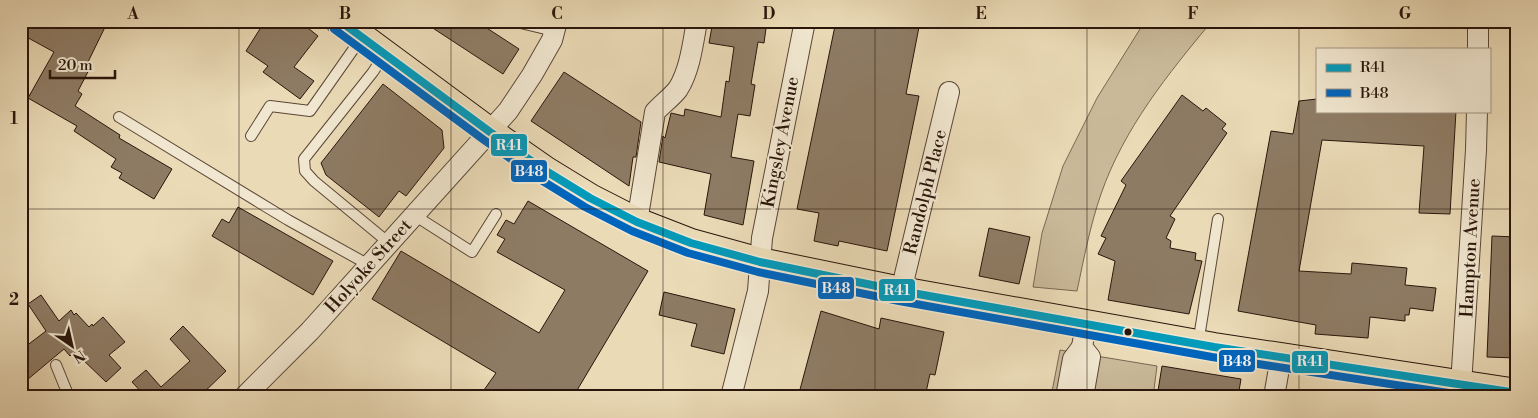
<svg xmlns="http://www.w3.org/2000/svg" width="1538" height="418" viewBox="0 0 1538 418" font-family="'Libre Bodoni',serif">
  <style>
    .green { fill: #c9b999; stroke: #7a6752 }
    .building { fill: #8e7b64; stroke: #2a150b }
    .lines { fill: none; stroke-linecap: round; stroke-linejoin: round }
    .service-casing { stroke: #5a4636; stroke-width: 12 }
    .minor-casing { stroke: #5a4636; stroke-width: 22 }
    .primary-casing { stroke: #2a150b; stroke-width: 30 }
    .service { stroke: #f1e7d0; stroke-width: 10 }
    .minor { stroke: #f1e7d0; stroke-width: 20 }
    .primary { stroke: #eadab6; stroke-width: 28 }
    .bus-1-casing { stroke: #f1e7d0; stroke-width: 11 }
    .bus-2-casing { stroke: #f1e7d0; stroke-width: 11 }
    .bus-1 { stroke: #049aba; stroke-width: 8 }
    .bus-2 { stroke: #0065bd; stroke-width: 8 }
    .grid { fill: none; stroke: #2a150b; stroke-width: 1; stroke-opacity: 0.55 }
    .bus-dot { fill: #2a150b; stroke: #f1e7d0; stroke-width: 2 }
    .labels { text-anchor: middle; stroke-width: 4; stroke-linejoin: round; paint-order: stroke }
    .street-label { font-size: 18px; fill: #2a150b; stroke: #f1e7d0 }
    .line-badge { stroke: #f1e7d0; stroke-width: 2 }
    .badge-label { font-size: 14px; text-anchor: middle; font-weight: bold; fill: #fff }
    .neatline { fill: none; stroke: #2a150b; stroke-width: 2 }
    .grid-label { font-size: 16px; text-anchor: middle; font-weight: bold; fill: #2a150b }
  </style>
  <rect width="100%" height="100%" fill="#eadab6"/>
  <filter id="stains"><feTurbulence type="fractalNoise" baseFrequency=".004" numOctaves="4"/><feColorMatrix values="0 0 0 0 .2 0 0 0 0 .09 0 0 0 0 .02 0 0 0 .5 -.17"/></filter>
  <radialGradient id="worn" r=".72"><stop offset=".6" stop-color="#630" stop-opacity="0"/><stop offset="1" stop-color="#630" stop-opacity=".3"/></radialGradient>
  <g class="green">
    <path d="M1145,21H1212C1168,74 1124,128 1101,194C1090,226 1084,258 1077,291L1033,287L1042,233L1063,166L1097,98Z"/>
    <polygon points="1060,350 1157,366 1153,397 1051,397"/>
  </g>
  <g class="building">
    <polygon points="21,21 108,21 87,64 91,66 78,91 82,94 75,106 120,135 119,138 172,169 154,199 119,178 122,173 111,167 116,159 74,131 77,126 28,98 54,52 21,34"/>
    <polygon points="265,21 304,21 304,25 318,36 294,67 314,81 300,99 263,72 268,66 246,51"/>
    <polygon points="422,21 476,21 519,49 503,74"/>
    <polygon points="713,21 767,21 764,43 758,42 751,84 755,85 750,116 738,114 731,157 754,161 743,225 704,215 711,174 659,162 663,136 665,138 671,113 684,116 685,109 721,117 726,81 729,82 734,47 709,43"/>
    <polygon points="836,21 889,21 919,27 906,94 919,96 887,251 839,241 838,246 814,241 819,213 797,209"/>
    <polygon points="564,72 641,122 636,157 633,157 629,186 531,121"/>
    <polygon points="383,84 442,130 444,148 406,196 399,191 379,217 326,175 321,163"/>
    <polygon points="1182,95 1203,111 1206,108 1226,124 1222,129 1227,133 1170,216 1175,219 1166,238 1171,241 1170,248 1196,253 1195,260 1202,261 1189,314 1108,300 1115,261 1098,254 1106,238 1101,236 1126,185 1121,181"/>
    <polygon points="1317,99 1317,111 1456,111 1450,214 1419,213 1424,146 1322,140 1299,271 1351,274 1352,263 1407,268 1405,285 1436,288 1433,311 1410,308 1409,315 1405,315 1405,321 1370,317 1368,338 1315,334 1316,325 1238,311 1271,131 1293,134 1299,101"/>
    <polygon points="528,201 648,271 573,397 479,397 496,373 372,299 401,251 539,333 565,290 497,252 505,239 497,235 506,220 514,224"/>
    <polygon points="238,207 333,261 313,295 212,236 222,219 229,223"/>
    <polygon points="989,228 1030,237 1019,284 979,276"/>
    <polygon points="1492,236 1517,237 1517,358 1487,357"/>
    <polygon points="664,292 735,309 724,354 691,346 697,324 659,315"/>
    <polygon points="41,295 59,321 71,310 74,315 76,313 89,327 92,324 93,326 103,317 125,342 109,355 121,368 106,382 79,356 78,357 74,352 70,356 64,349 21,385 21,350 46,331 28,304"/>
    <polygon points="821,311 879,329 881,318 944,332 935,375 930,374 925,397 798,397"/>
    <polygon points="183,326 226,371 199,397 146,397 132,382 146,370 161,387 190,361 170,339"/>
    <polygon points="1162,366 1241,379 1238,397 1157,397"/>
  </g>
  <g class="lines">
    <g class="service-casing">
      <g id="service">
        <polyline points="512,21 554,31"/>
        <polyline points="384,55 373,72 304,159 305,171 314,181 389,243"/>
        <polyline points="119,117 288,220 369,265"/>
        <polyline points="251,136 270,106 310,111 362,37 368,21"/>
        <polyline points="414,215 472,252 496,214"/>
        <polyline points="1198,344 1218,219"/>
        <polyline points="56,365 69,397"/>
      </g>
    </g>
    <g class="minor-casing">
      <g id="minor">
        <polyline points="1478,21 1478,49"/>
        <path d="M637,222L655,112C661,105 673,96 678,89C690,70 693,43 697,21"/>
        <polyline points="901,291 949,92"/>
        <polyline points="1461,385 1476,150 1477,111"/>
        <polyline points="244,397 310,331 508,111 532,75 552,40 557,21"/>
        <polyline points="731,397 758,291 762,238 805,21"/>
        <polyline points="1066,397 1073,359 1082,347"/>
        <polyline points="1083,397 1090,357 1082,347 1086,324"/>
        <polyline points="1274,397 1281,357"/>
      </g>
    </g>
    <g class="primary-casing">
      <polyline id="primary" points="340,21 490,132 546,171 590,198 637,222 691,243 760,262 901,291 1214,347 1517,393"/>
    </g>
    <use href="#service" class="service"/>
    <use href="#minor" class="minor"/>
    <use href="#primary" class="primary"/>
    <g class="bus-1-casing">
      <polyline id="bus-1" points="340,21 490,132 546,171 590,198 637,222 691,243 760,262 901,291 1214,347 1517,393"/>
    </g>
    <g class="bus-2-casing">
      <polyline id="bus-2" points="334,29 484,140 541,180 585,207 632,231 688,253 758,272 899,301 1212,357 1475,397"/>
    </g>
    <use href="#bus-1" class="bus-1"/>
    <use href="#bus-2" class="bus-2"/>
  </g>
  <path class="grid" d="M239,21V397M451,21V397M663,21V397M875,21V397M1087,21V397M1299,21V397M21,209H1517"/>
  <circle class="bus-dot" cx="1128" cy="332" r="4.5"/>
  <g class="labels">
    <g class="street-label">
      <text transform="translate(780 142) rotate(-79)" y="6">Kingsley Avenue</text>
      <text transform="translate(925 192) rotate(-76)" y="6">Randolph Place</text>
      <text transform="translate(1470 248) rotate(-87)" y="6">Hampton Avenue</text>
      <text transform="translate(368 266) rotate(-48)" y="6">Holyoke Street</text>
    </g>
  </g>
  <g class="line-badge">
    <rect x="490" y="133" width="38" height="24" rx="5" fill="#049aba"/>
    <rect x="510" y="159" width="38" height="24" rx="5" fill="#0065bd"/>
    <rect x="817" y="276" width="38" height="24" rx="5" fill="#0065bd"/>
    <rect x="878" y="278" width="38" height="24" rx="5" fill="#049aba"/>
    <rect x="1218" y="349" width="38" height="24" rx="5" fill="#0065bd"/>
    <rect x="1291" y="350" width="38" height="24" rx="5" fill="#049aba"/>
  </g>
  <g class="badge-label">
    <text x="509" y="150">R41</text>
    <text x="529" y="176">B48</text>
    <text x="836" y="293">B48</text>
    <text x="897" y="295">R41</text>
    <text x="1237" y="366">B48</text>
    <text x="1310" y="366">R41</text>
  </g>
  <rect width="1538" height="418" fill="none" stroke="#eadab6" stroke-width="55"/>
  <rect x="1316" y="48" width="175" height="65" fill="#f1e7d0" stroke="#a19381"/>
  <rect x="1326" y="64" width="25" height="8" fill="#049aba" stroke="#a19381"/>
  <text x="1360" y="72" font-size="15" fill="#2a150b">R41</text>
  <rect x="1326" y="89" width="25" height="8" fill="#0065bd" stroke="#a19381"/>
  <text x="1360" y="98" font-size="15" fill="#2a150b">B48</text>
  <g transform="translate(72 346) rotate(146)" stroke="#f1e7d0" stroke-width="4" paint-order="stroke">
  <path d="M0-4L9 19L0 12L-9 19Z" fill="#2a150b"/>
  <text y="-8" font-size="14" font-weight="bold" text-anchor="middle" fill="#2a150b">N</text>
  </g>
  <path d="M50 70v8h65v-8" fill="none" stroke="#2a150b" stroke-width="2.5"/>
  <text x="58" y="70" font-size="15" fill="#2a150b" stroke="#f1e7d0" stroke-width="4" paint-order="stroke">20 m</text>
  <rect x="28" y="28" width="1482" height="362" class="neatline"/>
  <g class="grid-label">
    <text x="133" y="19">A</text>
    <text x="345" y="19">B</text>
    <text x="557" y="19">C</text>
    <text x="769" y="19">D</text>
    <text x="981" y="19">E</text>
    <text x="1193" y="19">F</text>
    <text x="1405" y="19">G</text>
    <text x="14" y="124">1</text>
    <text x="14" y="305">2</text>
  </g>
  <rect width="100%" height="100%" filter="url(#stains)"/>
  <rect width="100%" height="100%" fill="url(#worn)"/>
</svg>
